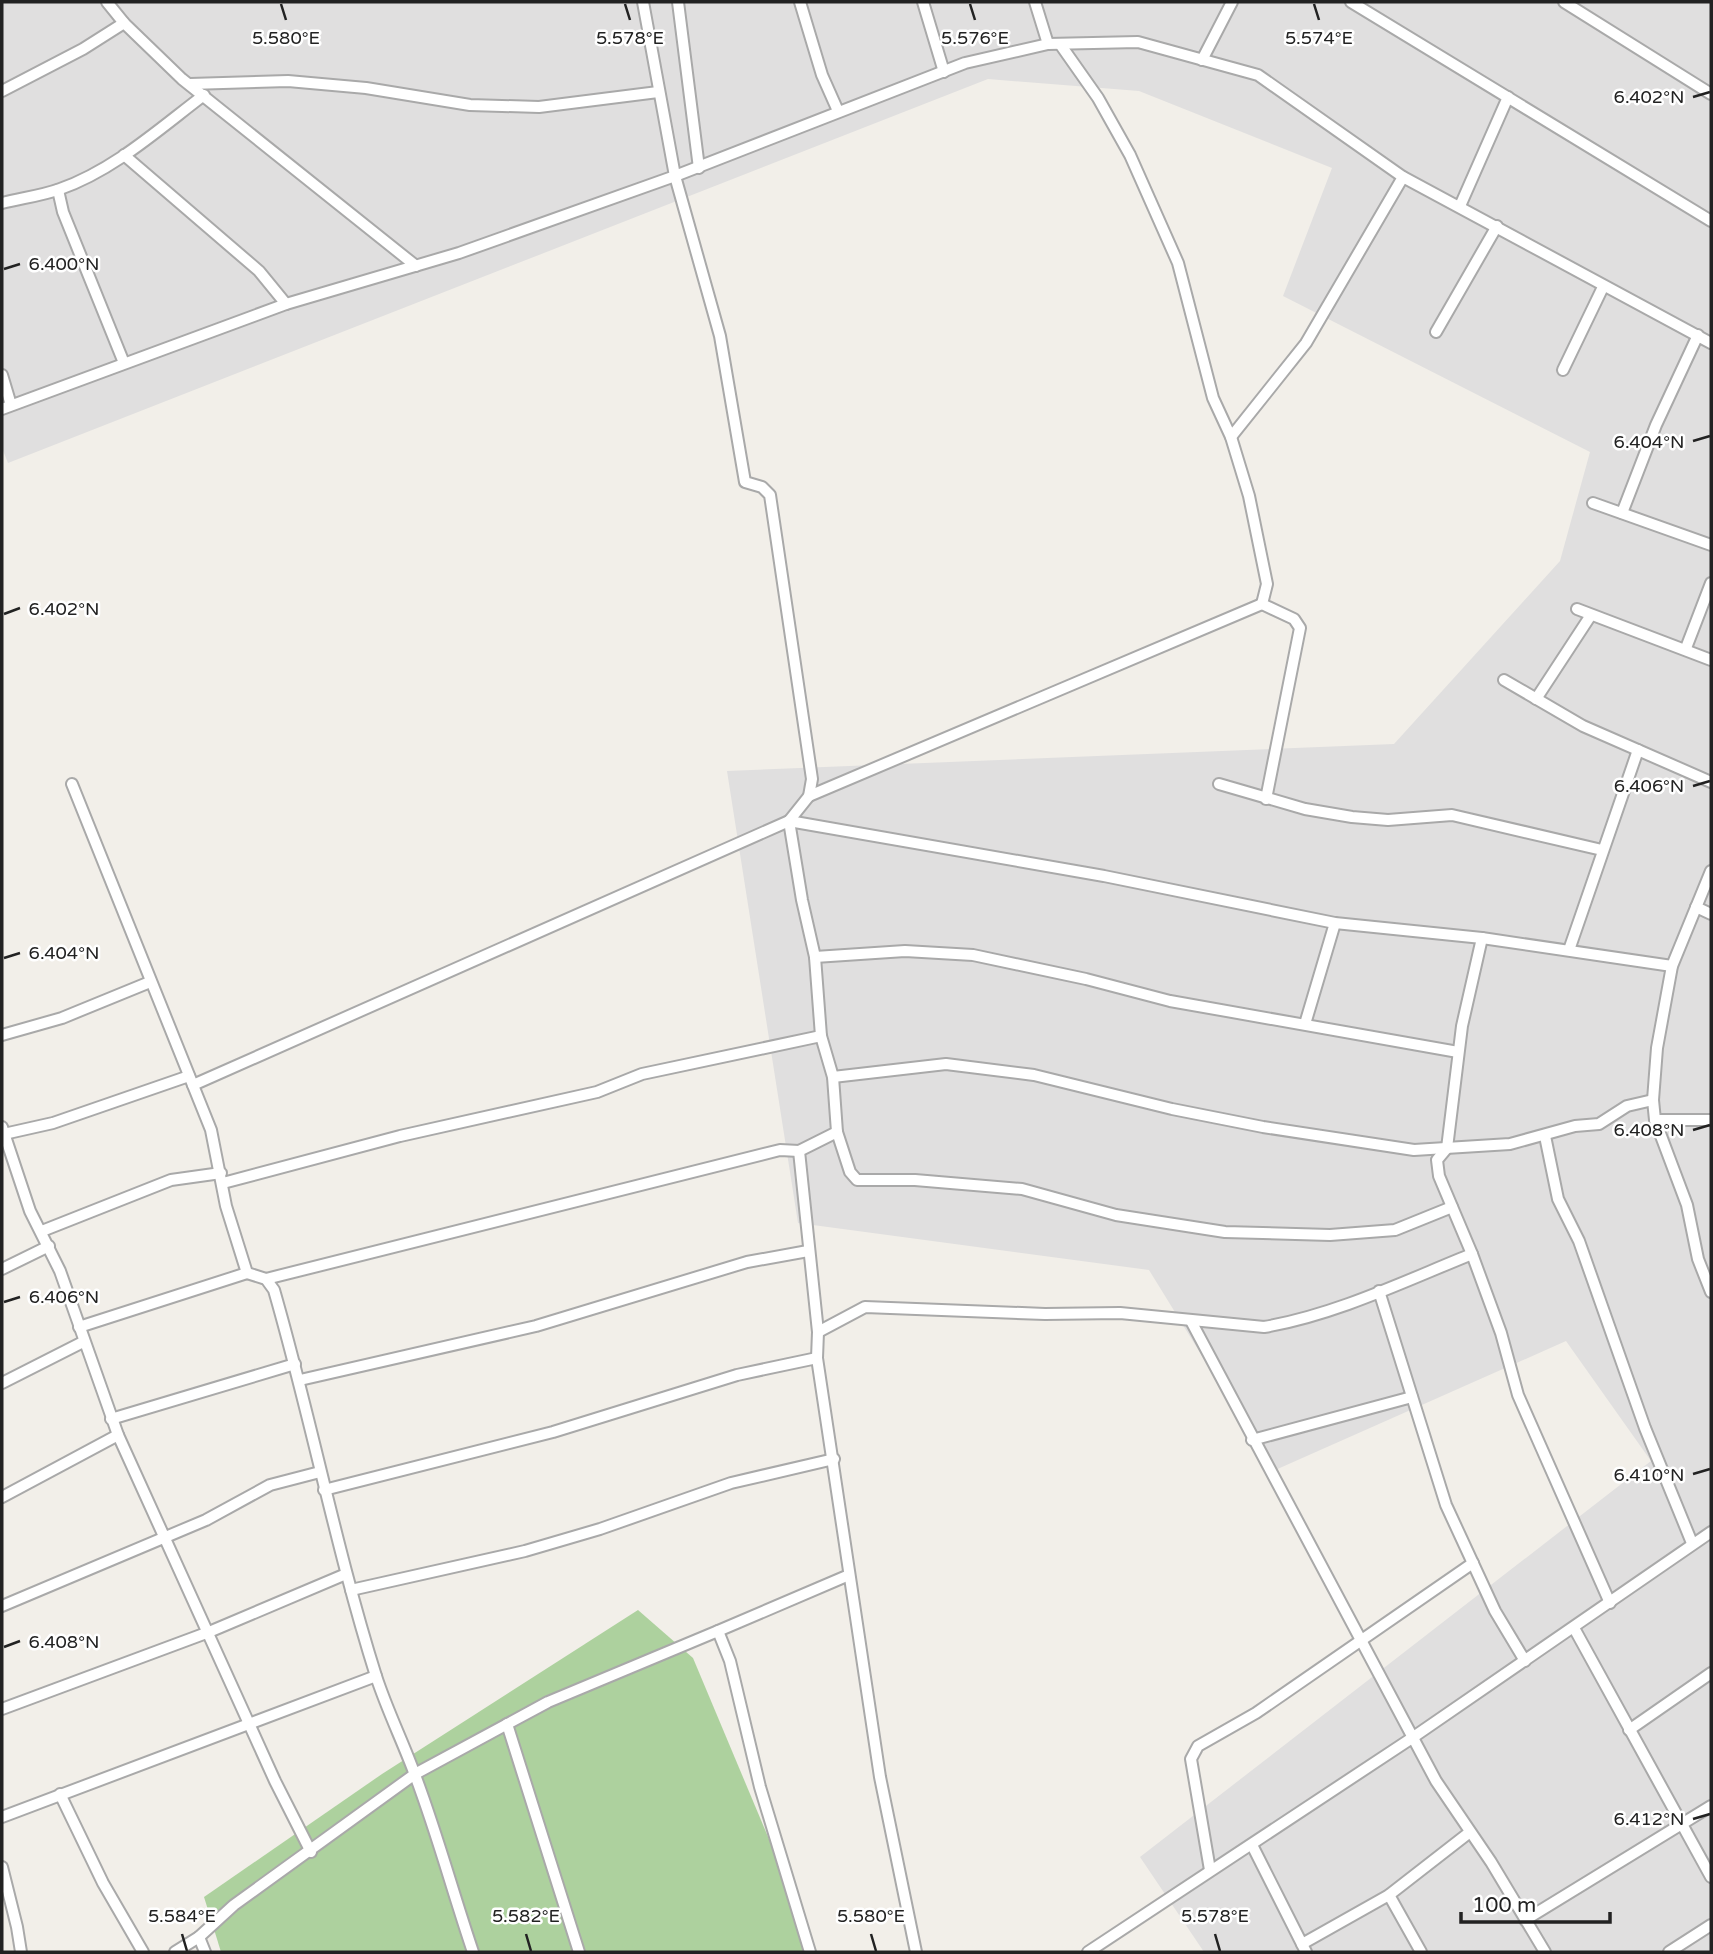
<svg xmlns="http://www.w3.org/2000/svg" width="1713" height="1954" viewBox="0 0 1713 1954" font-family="'Varela Round',sans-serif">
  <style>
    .residential { fill: #e0dfdf }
    .forest { fill: #add19e }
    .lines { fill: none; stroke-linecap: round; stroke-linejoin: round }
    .street-casing { stroke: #a9a9a9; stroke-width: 14 }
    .street { stroke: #fff; stroke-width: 10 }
    .ticks { fill: none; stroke: #222; stroke-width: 2.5 }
    .ticks-label { font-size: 18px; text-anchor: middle; fill: #222; stroke: #fff; stroke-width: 5; stroke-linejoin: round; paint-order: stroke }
  </style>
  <rect width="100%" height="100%" fill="#f2efe9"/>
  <polygon class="residential" points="2,2 1711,2 1711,1952 1204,1952 1140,1857 1651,1461 1566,1341 1273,1471 1149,1270 798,1223 727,771 1394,744 1560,561 1590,452 1283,296 1332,168 1139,91 988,79 8,463 2,448"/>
  <polygon class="forest" points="638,1610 693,1658 797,1906 812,1952 221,1952 204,1897 382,1774"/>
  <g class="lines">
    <g class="street-casing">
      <g id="street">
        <polyline points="107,2 124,23 182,79 416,266"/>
        <polyline points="678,2 699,168"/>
        <polyline points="800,2 822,75 838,111"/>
        <polyline points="923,2 944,72"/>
        <polyline points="1035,2 1048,44"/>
        <polyline points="1351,2 1711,221"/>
        <polyline points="1564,2 1711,94"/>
        <polyline points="1060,44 1098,98 1130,155 1178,263 1213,398 1231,437 1249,496 1267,584 1262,604 1294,619 1300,628 1266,799"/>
        <polyline points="1202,60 1232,2"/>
        <polyline points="190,84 288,81 366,88 470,105 539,107 658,92"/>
        <polyline points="2,91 83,49 124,23"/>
        <polyline points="124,155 259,271 286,304"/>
        <polyline points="58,190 63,212 124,363"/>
        <path d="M2,203C21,198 41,196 60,189C114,170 159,129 204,95"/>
        <polyline points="1460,206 1508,97"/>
        <polyline points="1436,332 1497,226"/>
        <polyline points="1563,370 1603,287"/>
        <polyline points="2,375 11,405"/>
        <polyline points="2,409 286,304 459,253 675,176 965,63 1048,44 1138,42 1258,75 1403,177 1711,343"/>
        <polyline points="1231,437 1306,343 1403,177"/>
        <polyline points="1593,503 1711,545"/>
        <polyline points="1622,513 1656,425 1698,335"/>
        <polyline points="1577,609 1711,660"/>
        <polyline points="1686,648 1711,583"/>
        <polyline points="1504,680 1583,726 1711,782"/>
        <polyline points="1536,699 1591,615"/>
        <path d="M72,784L211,1130L226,1206L247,1273L266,1279L274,1290C311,1418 336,1549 376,1676C387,1710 403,1742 415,1775C437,1833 453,1893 473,1952"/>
        <polyline points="1219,784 1305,809 1352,817 1388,820 1452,815 1602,850"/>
        <polyline points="809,796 1262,604"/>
        <polyline points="789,821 802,900 815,957 821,1036 833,1077 837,1132 799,1151 818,1332 817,1358 880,1777 916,1952"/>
        <polyline points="789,821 1104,876 1335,923 1482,938 1672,966"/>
        <polyline points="1711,871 1672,966 1657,1048 1653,1100 1655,1120 1687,1205 1698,1259 1711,1292"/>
        <polyline points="1696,907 1711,914"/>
        <polyline points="1569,950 1638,750"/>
        <polyline points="815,957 905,951 973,955 1086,979 1170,1001 1458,1052"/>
        <polyline points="1305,1024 1335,923"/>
        <polyline points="2,1035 62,1018 150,982"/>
        <polyline points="833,1077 946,1064 1034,1075 1172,1109 1263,1127 1414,1150 1510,1144 1575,1126 1599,1124 1627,1106 1653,1100"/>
        <polyline points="193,1085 789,821 809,796 812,779 770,495 762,487 745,482 720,336 675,176 643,2"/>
        <polyline points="1655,1120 1711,1120"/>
        <polyline points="2,1127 30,1211 60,1271 118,1435 275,1781 311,1852"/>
        <polyline points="837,1132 850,1172 857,1180 915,1180 1022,1189 1116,1215 1225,1232 1330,1235 1395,1230 1452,1207"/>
        <polyline points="4,1134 53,1123 189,1076"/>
        <polyline points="1545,1136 1558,1199 1579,1241 1645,1428 1692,1543"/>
        <polyline points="223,1183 400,1136 597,1092 642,1074 821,1036"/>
        <polyline points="42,1231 171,1180 221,1173"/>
        <polyline points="1472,1254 1501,1333 1518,1395 1610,1603"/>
        <polyline points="2,1269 49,1246"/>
        <polyline points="266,1279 780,1150 799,1151"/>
        <polyline points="1379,1291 1446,1505 1495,1611 1525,1661"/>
        <polyline points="1191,1321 1436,1781 1491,1862 1545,1952"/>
        <polyline points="79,1327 247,1273"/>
        <path d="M818,1332L865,1307L1045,1314L1120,1313L1264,1327C1335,1315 1405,1281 1472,1254L1439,1176L1437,1160L1447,1148L1462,1026L1482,938"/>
        <polyline points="300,1380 536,1326 747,1262 808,1251"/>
        <polyline points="2,1383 83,1342"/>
        <polyline points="111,1419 295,1364"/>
        <polyline points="1252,1440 1412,1397"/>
        <polyline points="324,1490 553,1432 737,1375 817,1358"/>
        <polyline points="2,1497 118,1435"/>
        <polyline points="351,1590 525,1551 600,1529 731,1483 834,1459"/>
        <polyline points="2,1606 206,1520 270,1485 320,1472"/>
        <polyline points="1574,1628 1711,1877"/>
        <polyline points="718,1631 849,1575"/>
        <polyline points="2,1709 209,1632 346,1574"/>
        <polyline points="507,1724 579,1952"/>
        <polyline points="1629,1730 1711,1673"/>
        <polyline points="60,1794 103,1883 143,1952"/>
        <polyline points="2,1817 376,1676"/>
        <polyline points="1252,1845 1306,1952"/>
        <polyline points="2,1867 17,1927 21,1952"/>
        <polyline points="1210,1870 1191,1759 1198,1746 1256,1713 1473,1563"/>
        <polyline points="1389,1895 1421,1952"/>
        <polyline points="1525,1920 1711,1806"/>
        <polyline points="1302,1944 1389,1895 1470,1832"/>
        <polyline points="175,1952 199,1937"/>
        <polyline points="205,1952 199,1937 234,1905 415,1774 548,1702 718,1631 730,1661 760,1787 810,1952"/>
        <polyline points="1088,1952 1412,1738 1711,1532"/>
        <polyline points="1669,1952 1711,1925"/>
      </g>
    </g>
    <use href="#street" class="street"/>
  </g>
  <path class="ticks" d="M281,4L286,20M625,4L630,20M970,4L975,20M1314,4L1319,20M1693,97L1710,92M4,269L20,264M1693,441L1710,436M4,614L20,608M1693,786L1710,781M4,958L20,953M1693,1130L1710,1125M4,1302L20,1297M1693,1474L1710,1469M4,1647L20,1641M1693,1819L1710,1814M182,1934L187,1951M526,1934L531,1951M871,1934L876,1951M1215,1934L1220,1951"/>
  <g class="ticks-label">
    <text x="286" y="44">5.580°E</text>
    <text x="630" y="44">5.578°E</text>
    <text x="975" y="44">5.576°E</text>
    <text x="1319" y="44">5.574°E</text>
    <text x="1649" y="103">6.402°N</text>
    <text x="64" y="270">6.400°N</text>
    <text x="1649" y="448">6.404°N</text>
    <text x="64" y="615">6.402°N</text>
    <text x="1649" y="792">6.406°N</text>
    <text x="64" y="959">6.404°N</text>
    <text x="1649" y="1136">6.408°N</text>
    <text x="64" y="1303">6.406°N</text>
    <text x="1649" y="1481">6.410°N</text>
    <text x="64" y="1648">6.408°N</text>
    <text x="1649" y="1825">6.412°N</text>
    <text x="182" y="1922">5.584°E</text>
    <text x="526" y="1922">5.582°E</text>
    <text x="871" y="1922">5.580°E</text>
    <text x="1215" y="1922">5.578°E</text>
  </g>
  <rect width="1713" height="1954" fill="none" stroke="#222222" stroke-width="7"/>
  <path d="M1461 1912v10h149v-10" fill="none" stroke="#222222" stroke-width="3.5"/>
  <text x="1472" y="1912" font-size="21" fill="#222222" stroke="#ffffff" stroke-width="5" paint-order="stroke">100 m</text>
</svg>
